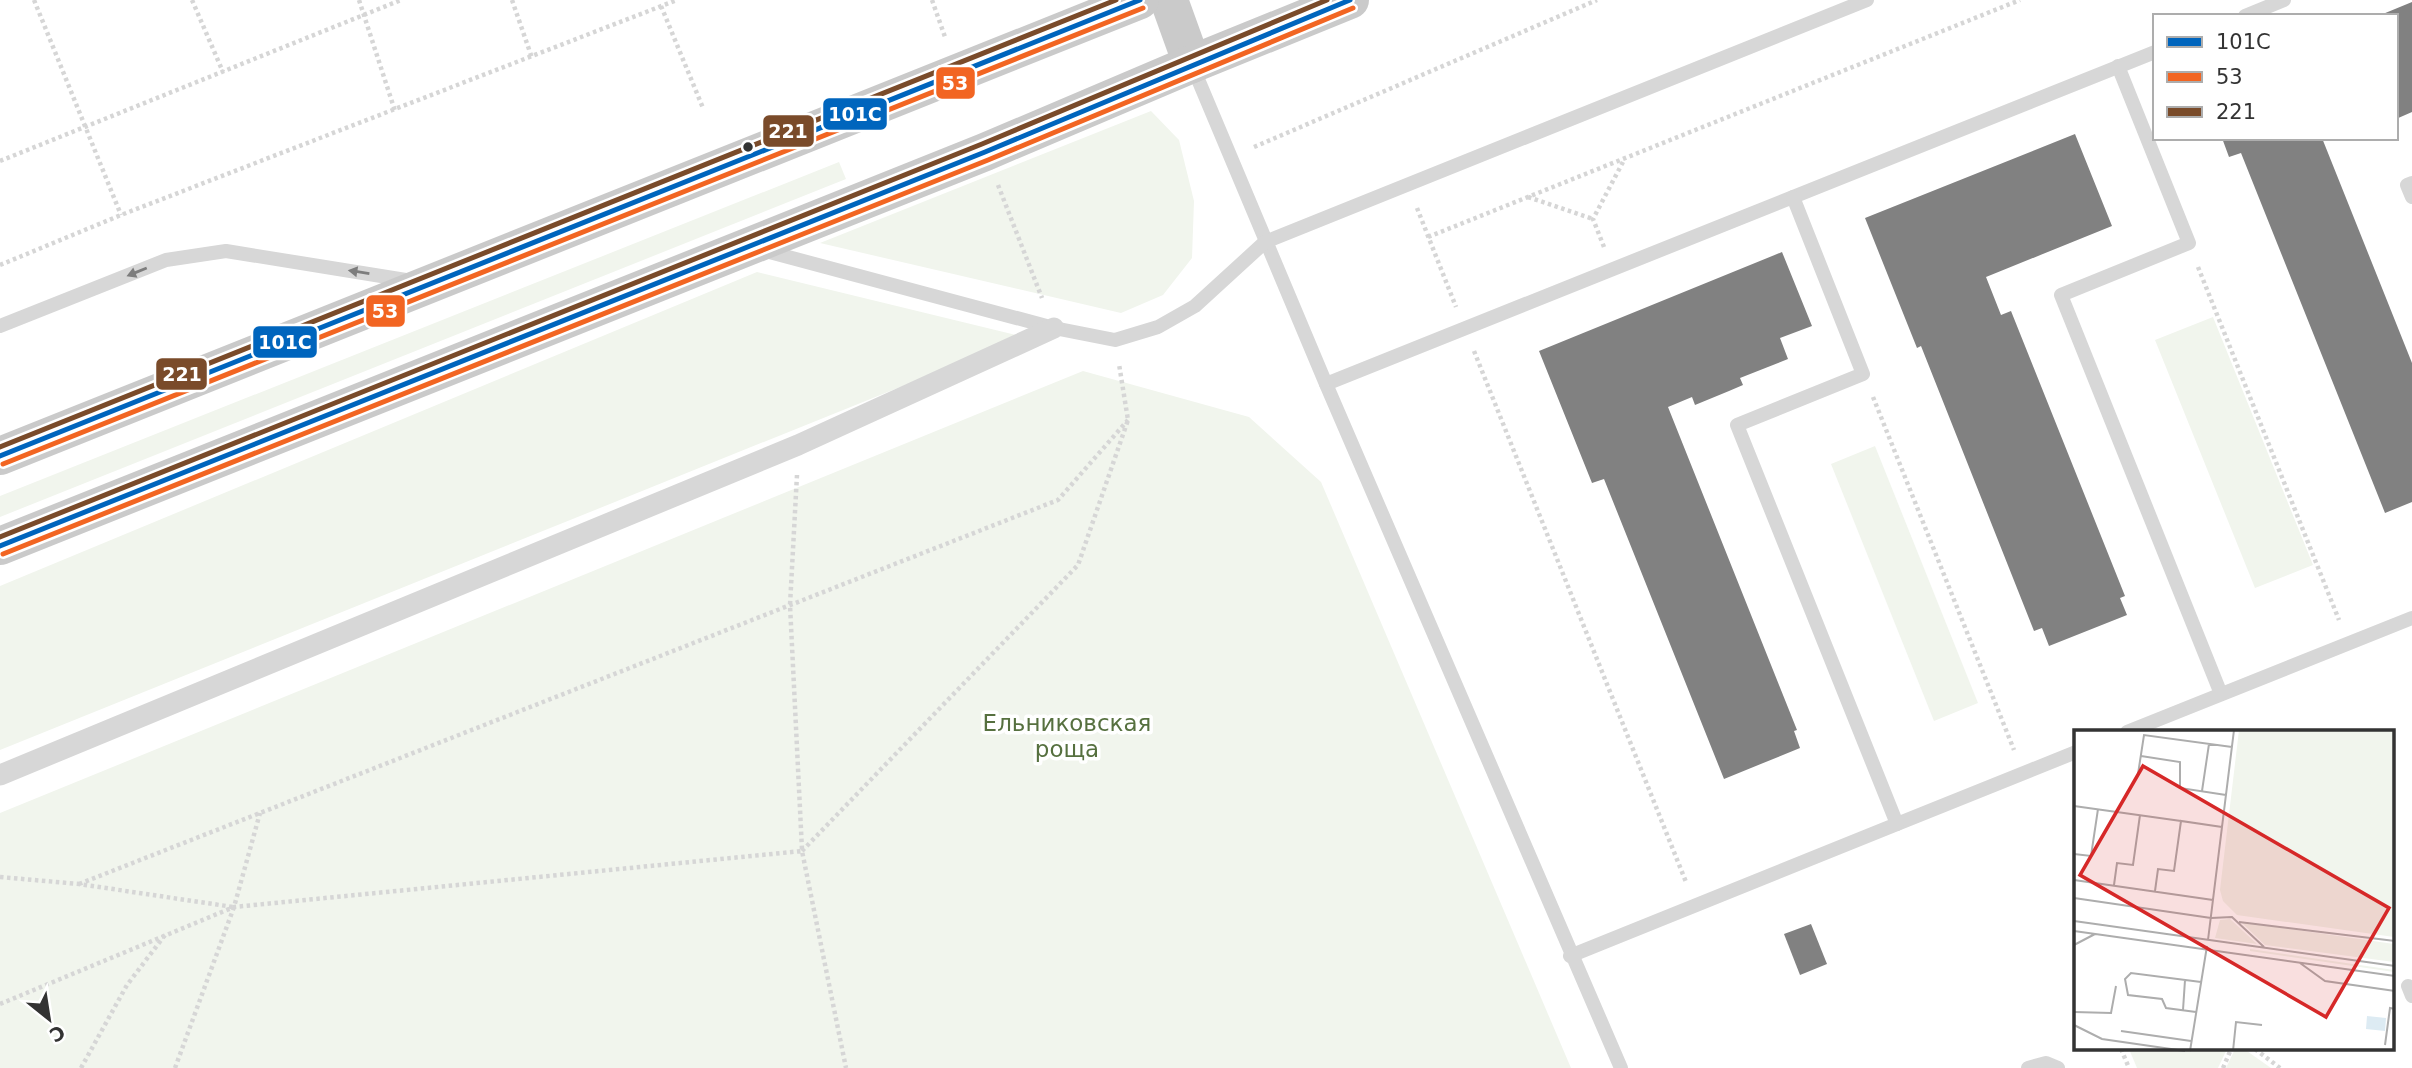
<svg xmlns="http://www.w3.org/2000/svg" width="2412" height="1068" viewBox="0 0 2412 1068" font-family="'DejaVu Sans',sans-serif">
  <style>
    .green { fill: #f1f5ed }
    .building { fill: #818181 }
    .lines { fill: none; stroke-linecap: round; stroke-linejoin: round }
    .path { stroke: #d6d6d6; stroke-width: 4.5; stroke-dasharray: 3.5 3.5; stroke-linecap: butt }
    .service { stroke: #d7d7d7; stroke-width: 14 }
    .pedestrian { stroke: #d7d7d7; stroke-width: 21 }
    .primary { stroke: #cacaca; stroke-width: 38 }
    .bus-1-casing { stroke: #fff; stroke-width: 10 }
    .bus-2-casing { stroke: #fff; stroke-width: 10 }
    .bus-3-casing { stroke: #fff; stroke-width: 10 }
    .bus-1 { stroke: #0065bd; stroke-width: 5 }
    .bus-2 { stroke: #f26522; stroke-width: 5 }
    .bus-3 { stroke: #7a4b2a; stroke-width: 5 }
    .oneway { fill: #7d7d7d }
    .bus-dot { fill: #333; stroke: #fff; stroke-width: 2.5 }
    .labels { text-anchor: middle; stroke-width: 7; stroke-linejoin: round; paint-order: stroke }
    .park-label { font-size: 23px; fill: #56703f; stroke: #fff }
    .inset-road { fill: none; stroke: #adadad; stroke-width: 2 }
    .view { fill: #d62828; fill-opacity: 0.15; stroke: #d62828; stroke-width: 3.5 }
    .inset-edge { fill: none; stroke: #333; stroke-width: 3.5 }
    .line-badge { stroke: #fff; stroke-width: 2.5 }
    .badge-label { font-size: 19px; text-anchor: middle; font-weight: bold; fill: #fff }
  </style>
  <rect width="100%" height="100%" fill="#fff"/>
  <g class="green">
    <polygon points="1151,111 1179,140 1194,201 1192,258 1163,295 1121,313 820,243"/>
    <polygon points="839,162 846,179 0,517 0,496"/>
    <polygon points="757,272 1024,337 0,750 0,586"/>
    <polygon points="2213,317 2313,565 2255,588 2155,340"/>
    <polygon points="1083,371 1249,417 1321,482 1571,1068 0,1068 0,813"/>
    <polygon points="1875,446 1978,703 1934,721 1831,464"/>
    <polygon points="2129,1049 2227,1049 2218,1068 2137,1068"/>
    <polygon points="2235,1049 2244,1049 2271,1068 2226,1068"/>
  </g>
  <g class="building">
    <polygon points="2412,2 2412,112 2396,119 2396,16 2378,16"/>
    <polygon points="2075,134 2112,226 1986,277 2001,315 2011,311 2125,596 2120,598 2127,615 2049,646 2042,628 2034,631 1921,346 1917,348 1865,218"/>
    <polygon points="2222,138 2322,138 2412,363 2412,502 2385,513 2241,153 2229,157"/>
    <polygon points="1782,252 1812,326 1780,338 1788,359 1740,378 1743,385 1729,391 1695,405 1692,397 1668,407 1797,730 1794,731 1800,748 1724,779 1604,479 1592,483 1539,351"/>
    <polygon points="1811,924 1827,964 1800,975 1784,934"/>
  </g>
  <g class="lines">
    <g class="path">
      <polyline points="34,0 121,215"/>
      <polyline points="192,0 223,72"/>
      <polyline points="359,0 395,111"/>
      <polyline points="512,0 532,58"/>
      <polyline points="932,0 945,37"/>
      <polyline points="661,6 703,108"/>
      <polyline points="1254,147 1597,0"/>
      <polyline points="0,161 401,0"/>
      <polyline points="998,185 1042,298"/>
      <polyline points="1528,197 1593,219"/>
      <polyline points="1417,208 1456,307"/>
      <polyline points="1428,237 2020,0"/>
      <polyline points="1604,247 1593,219 1624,160"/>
      <polyline points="0,265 121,215 677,0"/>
      <polyline points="2198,267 2339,620"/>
      <polyline points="1474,351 1686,882"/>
      <polyline points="1873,397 2014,750"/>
      <polyline points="797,475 790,605 802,850"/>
      <polyline points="802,851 1078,565 1128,420 1119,364"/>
      <polyline points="0,877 79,884 233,907"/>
      <polyline points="79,884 1058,500 1128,420"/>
      <polyline points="0,1004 234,907 802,851 846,1068"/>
      <polyline points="2121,1049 2129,1068"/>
      <polyline points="2255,1049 2280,1068"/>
      <polyline points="81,1068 127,985 165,935"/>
      <polyline points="175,1068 234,907 260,813"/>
      <polyline points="2223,1068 2231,1049"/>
    </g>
    <g class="service">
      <polyline points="2245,16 2284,0"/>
      <polyline points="1192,65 1326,384 1621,1068"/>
      <polyline points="2118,66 2189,243 2061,295 2221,694"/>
      <polyline points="2412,183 2407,185 2412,197"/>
      <polyline points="762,250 1054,328 1115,340 1158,327 1195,306 1265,242 1867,0"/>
      <polyline points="0,326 166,260 226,251 412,281"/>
      <polyline points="1326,384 2155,52"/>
      <polyline points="2127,732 2412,618"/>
      <polyline points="1897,824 2076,752"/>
      <polyline points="1570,956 1897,824 1737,425 1863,374 1793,197"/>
      <polyline points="2408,986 2412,996"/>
      <polyline points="2028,1068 2046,1063 2058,1068"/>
    </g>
    <polyline class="pedestrian" points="0,775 798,445 1054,328"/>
    <g class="primary">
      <polyline points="1169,0 1192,64"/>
      <polyline points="0,456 1140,0"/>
      <polyline points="0,546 985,152 1192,64 1350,0"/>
    </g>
    <g class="bus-1-casing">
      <g id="bus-1">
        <polyline points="0,456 1140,0"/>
        <polyline points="0,546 985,152 1350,0"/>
      </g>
    </g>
    <g class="bus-2-casing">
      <g id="bus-2">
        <polyline points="3,464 1143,8"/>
        <polyline points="3,554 988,160 1353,8"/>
      </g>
    </g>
    <g class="bus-3-casing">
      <g id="bus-3">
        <polyline points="0,447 1116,0"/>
        <polyline points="0,537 982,144 1327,0"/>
      </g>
    </g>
    <use href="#bus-1" class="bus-1"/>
    <use href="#bus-2" class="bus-2"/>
    <use href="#bus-3" class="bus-3"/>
  </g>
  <defs><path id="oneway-solid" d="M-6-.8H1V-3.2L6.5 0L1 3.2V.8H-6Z" transform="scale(1.75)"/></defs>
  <g class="oneway">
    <use href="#oneway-solid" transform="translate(137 272) rotate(158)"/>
    <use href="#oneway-solid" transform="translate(359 272) rotate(-171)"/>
  </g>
  <circle class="bus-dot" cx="748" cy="147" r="6"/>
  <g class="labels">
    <g class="park-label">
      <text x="1067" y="731">Ельниковская<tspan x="1067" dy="26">роща</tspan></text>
    </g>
  </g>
  <g transform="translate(2074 730)">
    <rect width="320" height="320" fill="#fff"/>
    <path d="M165,0H320V207L163,185L149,171L146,160ZM156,189L183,214L141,208L146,190ZM167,192L320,214V232L191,215ZM176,219L320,240V242L176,221Z" fill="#f1f5ed"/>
    <path d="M293,286L312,288L311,301L292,299Z" fill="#ddebf3"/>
    <path class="inset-road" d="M67,26L106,32V58L152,65M64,44L70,5L158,17M128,61L135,14M0,76L107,91M0,124L17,126L24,79M0,150L139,170M40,155L43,133L59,135L66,85M81,161L84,139L100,141L107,91L148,97M0,168L137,188L158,187L190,217M0,191L321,236M165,192L321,211M0,201L321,246M134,210L160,0M0,215L21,204M226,233L251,251L321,261M109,280L111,250M0,282L37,283L42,256M122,282L92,278L88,269L54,265L51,249L57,243L127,252M0,295L28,309L111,321M47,301L117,311M311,315L316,278L321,279M116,321L133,216M159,321L162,292L188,295"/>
    <path class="view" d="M69,36L315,178L252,287L6,145Z"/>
    <rect width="320" height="320" class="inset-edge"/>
  </g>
  <g class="line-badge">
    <rect x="935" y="66" width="41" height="34" rx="7" fill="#f26522"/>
    <rect x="822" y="97" width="66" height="34" rx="7" fill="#0065bd"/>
    <rect x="762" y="114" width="53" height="34" rx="7" fill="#7a4b2a"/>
    <rect x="365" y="294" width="41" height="34" rx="7" fill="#f26522"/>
    <rect x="252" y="325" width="66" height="34" rx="7" fill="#0065bd"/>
    <rect x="155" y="357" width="53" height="34" rx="7" fill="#7a4b2a"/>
  </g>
  <g class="badge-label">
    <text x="955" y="90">53</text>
    <text x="855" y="121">101С</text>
    <text x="788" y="138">221</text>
    <text x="385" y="318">53</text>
    <text x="285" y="349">101С</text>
    <text x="182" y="381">221</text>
  </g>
  <rect x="2153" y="14" width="245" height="126" fill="#ffffff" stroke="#adadad" stroke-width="2"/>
  <rect x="2167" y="37" width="35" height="10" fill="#0065bd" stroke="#adadad" stroke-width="2"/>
  <text x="2216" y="49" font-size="21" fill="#333333">101С</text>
  <rect x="2167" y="72" width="35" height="10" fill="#f26522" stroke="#adadad" stroke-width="2"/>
  <text x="2216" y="84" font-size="21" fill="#333333">53</text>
  <rect x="2167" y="107" width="35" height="10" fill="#7a4b2a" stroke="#adadad" stroke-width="2"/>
  <text x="2216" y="119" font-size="21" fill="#333333">221</text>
  <g transform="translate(49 1019) rotate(150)" stroke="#ffffff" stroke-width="5" paint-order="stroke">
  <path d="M0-5L12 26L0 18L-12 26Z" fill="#333333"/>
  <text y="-10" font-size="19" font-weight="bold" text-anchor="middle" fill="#333333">С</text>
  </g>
</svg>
